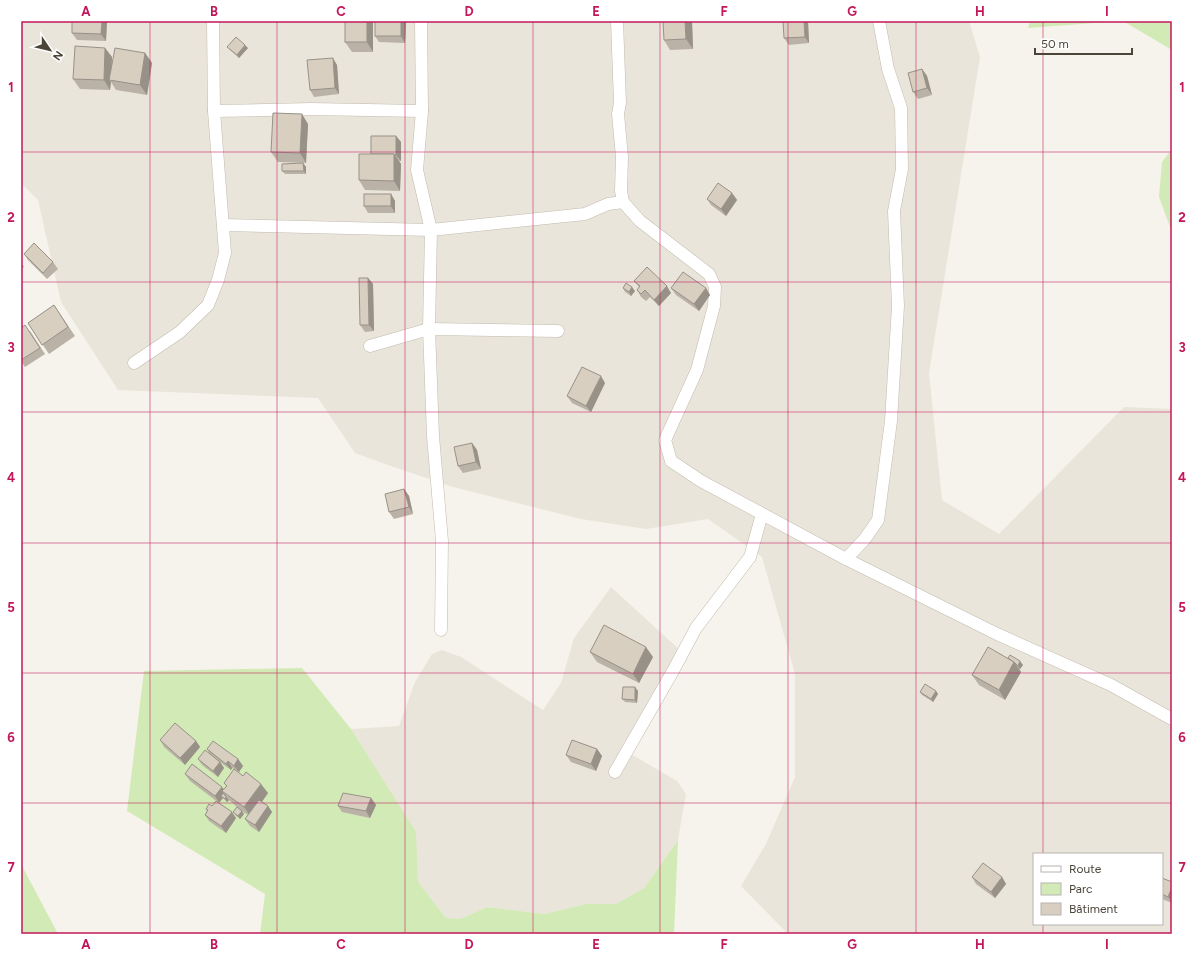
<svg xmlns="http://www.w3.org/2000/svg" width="1193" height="955" viewBox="0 0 1193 955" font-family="Figtree,sans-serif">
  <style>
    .residential { fill: #eae5da; fill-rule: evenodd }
    .green { fill: #d2eab5 }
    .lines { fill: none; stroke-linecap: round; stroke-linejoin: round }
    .street-casing { stroke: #c2bbae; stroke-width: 13 }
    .street { stroke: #fff; stroke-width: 12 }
    .wall { fill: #bab2a6 }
    .shaded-wall { fill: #979187 }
    .building { fill: #d8cfc1; stroke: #979187 }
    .grid { fill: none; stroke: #c2185b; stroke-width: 1; stroke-opacity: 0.55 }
    .neatline { fill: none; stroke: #c2185b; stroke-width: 1.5 }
    .grid-label { font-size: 13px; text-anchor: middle; font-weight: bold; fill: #c2185b }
  </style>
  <rect width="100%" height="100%" fill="#f6f3ec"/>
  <g class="residential">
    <path d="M21,21H969L980,57L929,373L942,500L999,534L1124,407L1172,409V934H788L741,886L766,844L795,777V674L762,557L708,519L646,529L581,519L453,487L385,464L355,453L318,398L118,390L61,302L38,200L21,183ZM1034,854H1162V924H1034Z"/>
    <polygon points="611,587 681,651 624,750 677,781 686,794 678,840 644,888 616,904 586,904 544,914 487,907 460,919 446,918 418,882 415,832 351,729 399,726 415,682 432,654 442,650 461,657 543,710 561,683 574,638"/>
  </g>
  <g class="green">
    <polygon points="1030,21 1120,21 1028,28"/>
    <polygon points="1123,21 1172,21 1172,50"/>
    <polygon points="1172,149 1172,232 1159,197 1162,162"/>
    <polygon points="302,668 351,729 416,832 418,882 446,918 460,919 487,907 544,914 586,904 616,904 644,888 678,840 674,934 260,934 265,894 127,811 144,671"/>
    <polygon points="21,864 58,934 21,934"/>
  </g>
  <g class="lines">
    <g class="street-casing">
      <g id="street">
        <polyline points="421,21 422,111 417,170 431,230 429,329 433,436 442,541 441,630"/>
        <polyline points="617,21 620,103 618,114 622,157 621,191 623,202 640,221 709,274 715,287 714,306 697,370 665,440 671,461 701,481 846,559"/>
        <polyline points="879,21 888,69 901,108 902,169 894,211 898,306 891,421 878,520 864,540 846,559 997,634 1111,685 1172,719"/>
        <polyline points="214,111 311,109 422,111"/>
        <polyline points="223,225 431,230 585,214 608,204 623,202"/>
        <polyline points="370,346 429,329 558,331"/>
        <polyline points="134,363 180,332 208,305 218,280 225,253 214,111 213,21"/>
        <polyline points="615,772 673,671 696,628 750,557 762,514"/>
      </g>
    </g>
    <use href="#street" class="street"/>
  </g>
  <g class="wall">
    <polygon points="107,21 106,41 77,40 72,33"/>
    <polygon points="345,21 373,21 373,52 352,52 345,42"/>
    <polygon points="406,21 405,43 379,42 375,36"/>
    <polygon points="692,21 693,49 670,50 664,40"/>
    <polygon points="808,21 809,43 789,45 784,38"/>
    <polygon points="227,47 248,48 239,58 230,50"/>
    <polygon points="105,48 112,57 111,69 145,53 152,63 147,95 116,90 111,82 110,90 80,89 73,79"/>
    <polygon points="337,65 339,94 314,97 310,90"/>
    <polygon points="922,69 927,76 932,95 918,99 913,92"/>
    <polygon points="308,124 306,163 278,162 271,152"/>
    <polygon points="396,136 401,142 401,161 399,161 401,164 400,191 365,190 359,180 371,154"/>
    <polygon points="303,163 306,167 306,174 285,174 282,171"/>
    <polygon points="732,193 737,200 726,216 711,205 707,199"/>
    <polygon points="391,194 395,201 395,213 368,213 364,206"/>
    <polygon points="24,254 53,262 58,269 47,279 28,260"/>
    <polygon points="21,263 24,267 21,269"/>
    <polygon points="368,278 373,284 374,331 365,332 360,325"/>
    <polygon points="634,281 671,293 659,306 650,297 646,301 641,297 637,290 639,287"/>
    <polygon points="623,288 635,291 631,296 625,292"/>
    <polygon points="671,288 706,288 710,295 699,311 676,295"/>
    <polygon points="54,305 75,336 49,354 28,323"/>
    <polygon points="21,328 30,331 45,354 25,367 21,361"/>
    <polygon points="605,383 591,412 572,403 567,396"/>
    <polygon points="472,443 477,450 481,469 463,473 458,466"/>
    <polygon points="404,489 409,496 413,514 394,519 389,512"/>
    <polygon points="590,652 653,657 639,683 597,662"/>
    <polygon points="1008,658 1023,665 1020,669 1019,668 1021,672 1005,700 979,685 972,675"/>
    <polygon points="638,691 637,703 625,702 622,699"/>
    <polygon points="936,691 938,694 933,702 922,695 920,692"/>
    <polygon points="160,740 196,741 200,747 185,765 164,747"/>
    <polygon points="207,749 238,759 243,766 239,772 232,768 231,770 220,762 224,768 218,777 202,765 198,759 210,755"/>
    <polygon points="597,749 602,756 596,771 571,762 566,755"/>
    <polygon points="185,774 224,789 226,786 224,783 268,793 262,802 268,806 272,812 259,832 250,826 245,819 248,815 242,811 244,814 240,819 236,816 233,812 237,807 229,800 227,802 223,798 219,803 190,781"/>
    <polygon points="371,798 376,805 370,818 342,812 338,806"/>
    <polygon points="212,806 236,818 226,833 209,821 205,815 207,811 206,809"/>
    <polygon points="972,877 1002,877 1006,884 995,898 976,884"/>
    <polygon points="1162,878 1172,882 1172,903 1162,899"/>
  </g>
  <g class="shaded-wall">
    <polygon points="102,21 107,21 106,41 101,34"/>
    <polygon points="367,21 373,21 373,52 367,42"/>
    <polygon points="401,21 406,21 405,43 401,36"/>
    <polygon points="685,21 692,21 693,49 686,39"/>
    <polygon points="804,21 808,21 809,43 805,37"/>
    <polygon points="245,45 248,48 239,58 237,55"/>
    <polygon points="105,48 112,57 111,80 109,80 111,82 110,90 104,80"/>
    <polygon points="145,53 152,63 147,95 140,85"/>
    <polygon points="333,58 337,65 339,94 335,88"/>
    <polygon points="922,69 927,76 932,95 927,88"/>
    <polygon points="302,114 308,124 306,163 300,153"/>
    <polygon points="396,136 401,142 401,161 396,155"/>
    <polygon points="394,154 401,164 400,191 394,181"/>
    <polygon points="303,163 306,167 306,174 304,171"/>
    <polygon points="732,193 737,200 726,216 721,209"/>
    <polygon points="391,194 395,201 395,213 391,206"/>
    <polygon points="368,278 373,284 374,331 369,325"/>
    <polygon points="667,286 671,293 659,306 654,300"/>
    <polygon points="632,287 635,291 631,296 629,292"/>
    <polygon points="706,288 710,295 699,311 694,304"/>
    <polygon points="601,376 605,383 591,412 586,406"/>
    <polygon points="472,443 477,450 481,469 476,462"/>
    <polygon points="404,489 409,496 413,514 409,507"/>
    <polygon points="646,647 653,657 639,683 633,674"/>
    <polygon points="1020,661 1023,665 1020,669 1018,666"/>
    <polygon points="1014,662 1021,672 1005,700 999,690"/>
    <polygon points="635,687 638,691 637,703 635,700"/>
    <polygon points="936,691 938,694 933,702 931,699"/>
    <polygon points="196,741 200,747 185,765 180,758"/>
    <polygon points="597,749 602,756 596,771 591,764"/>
    <polygon points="238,759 243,766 239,772 234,766"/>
    <polygon points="228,761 232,768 231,770 226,764"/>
    <polygon points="220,762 224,768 218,777 213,771"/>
    <polygon points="261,784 268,793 251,817 244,807"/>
    <polygon points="222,787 227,793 222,791 225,795 221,796 223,798 219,803 215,796"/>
    <polygon points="226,797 229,800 227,802 225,799"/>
    <polygon points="371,798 376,805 370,818 366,811"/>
    <polygon points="268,806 272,812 259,832 255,825"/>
    <polygon points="242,811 244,814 240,819 238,816"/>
    <polygon points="232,812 236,818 226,833 221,826"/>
    <polygon points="1002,877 1006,884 995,898 991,892"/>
    <polygon points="1172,887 1172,902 1168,897"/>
  </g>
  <g class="building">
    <polygon points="72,21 102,21 101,34 72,33"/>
    <rect x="345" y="21" width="22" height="21"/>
    <rect x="375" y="21" width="26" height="15"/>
    <polygon points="663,21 685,21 686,39 664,40"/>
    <polygon points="783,21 804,21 805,37 784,38"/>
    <polygon points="236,37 245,45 237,55 227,47"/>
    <polygon points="75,46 105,48 104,80 73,79"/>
    <polygon points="115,48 145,53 140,85 109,80"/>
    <polygon points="333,58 335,88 310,90 307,60"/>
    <polygon points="922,69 927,88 913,92 908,73"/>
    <polygon points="273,113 302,114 300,153 271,152"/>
    <polygon points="371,136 396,136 396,155 394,155 394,154 371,154"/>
    <polygon points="359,154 394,154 394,181 359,180"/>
    <polygon points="303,163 304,171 282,171 282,164"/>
    <polygon points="718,183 732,193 721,209 707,199"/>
    <rect x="364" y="194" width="27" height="12"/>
    <polygon points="34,243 53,262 43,273 24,254"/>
    <polygon points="647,267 667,286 654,300 645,290 641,294 637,290 640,286 634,281"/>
    <polygon points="683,272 706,288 694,304 671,288"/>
    <polygon points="359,278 368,278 369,325 360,325"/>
    <polygon points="626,283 632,287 629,292 623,288"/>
    <polygon points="54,305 68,327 42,345 28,323"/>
    <polygon points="25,325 40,348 21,360 21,328"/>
    <polygon points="582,367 601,376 586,406 567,396"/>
    <polygon points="472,443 476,462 458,466 454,447"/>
    <polygon points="404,489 409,507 389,512 385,494"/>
    <polygon points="604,625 646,647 633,674 590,652"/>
    <polygon points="988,647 1014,662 999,690 972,675"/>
    <polygon points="1010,655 1020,661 1018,666 1014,662 1008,658"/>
    <polygon points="925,684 936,691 931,699 920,692"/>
    <polygon points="623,687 635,687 635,700 622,699"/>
    <polygon points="175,723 196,741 180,758 160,740"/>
    <polygon points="572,740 597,749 591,764 566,755"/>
    <polygon points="213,741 238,759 234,766 228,761 226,764 207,749"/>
    <polygon points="205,750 220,762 213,771 198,759"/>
    <polygon points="192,764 222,787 215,796 185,774"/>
    <polygon points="234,769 243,776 246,772 261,784 244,807 222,791 227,786 224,783"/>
    <polygon points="223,793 226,797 225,799 221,796"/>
    <polygon points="343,793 371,798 366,811 338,806"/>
    <polygon points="259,800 268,806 255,825 245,819"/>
    <polygon points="216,801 232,812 221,826 205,815 208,810 206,809 209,804 212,806"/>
    <polygon points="237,807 242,811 238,816 233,812"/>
    <polygon points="983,863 1002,877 991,892 972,877"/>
    <polygon points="1162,878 1172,882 1172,887 1168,897 1162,894"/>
  </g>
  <path class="grid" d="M150,21V934M277,21V934M405,21V934M533,21V934M660,21V934M788,21V934M916,21V934M1043,21V854M21,152H1172M21,282H1172M21,412H1172M21,543H1172M21,673H1172M21,803H1172M1043,924V934"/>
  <rect width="1193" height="955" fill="none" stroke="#ffffff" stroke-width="44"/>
  <rect x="1033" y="853" width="130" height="72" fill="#ffffff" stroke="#b7b4b0"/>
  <rect x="1041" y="866" width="20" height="6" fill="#ffffff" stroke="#b7b4b0"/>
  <text x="1069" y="873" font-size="12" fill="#4b4439">Route</text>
  <rect x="1041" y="883" width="20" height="12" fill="#d2eab5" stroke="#b7b4b0"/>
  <text x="1069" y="893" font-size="12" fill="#4b4439">Parc</text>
  <rect x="1041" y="903" width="20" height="12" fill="#d8cfc1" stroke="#b7b4b0"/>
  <text x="1069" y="913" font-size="12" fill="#4b4439">Bâtiment</text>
  <g transform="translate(50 50) rotate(125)" stroke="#ffffff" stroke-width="3" paint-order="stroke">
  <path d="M0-3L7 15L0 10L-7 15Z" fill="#4b4439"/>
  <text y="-6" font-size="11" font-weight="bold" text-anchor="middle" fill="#4b4439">N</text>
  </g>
  <path d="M1035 48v6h97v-6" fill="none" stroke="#4b4439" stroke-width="2"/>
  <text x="1041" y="48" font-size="12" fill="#4b4439" stroke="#ffffff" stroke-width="3" paint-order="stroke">50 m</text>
  <rect x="22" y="22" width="1149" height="911" class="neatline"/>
  <g class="grid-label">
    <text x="86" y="16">A</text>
    <text x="214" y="16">B</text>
    <text x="341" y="16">C</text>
    <text x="469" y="16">D</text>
    <text x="596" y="16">E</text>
    <text x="724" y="16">F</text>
    <text x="852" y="16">G</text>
    <text x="980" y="16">H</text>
    <text x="1107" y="16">I</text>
    <text x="11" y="92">1</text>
    <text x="1182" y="92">1</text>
    <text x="11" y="222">2</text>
    <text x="1182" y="222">2</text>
    <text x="11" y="352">3</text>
    <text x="1182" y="352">3</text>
    <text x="11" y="482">4</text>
    <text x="1182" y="482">4</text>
    <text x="11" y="612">5</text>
    <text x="1182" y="612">5</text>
    <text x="11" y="742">6</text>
    <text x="1182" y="742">6</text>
    <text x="11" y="872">7</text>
    <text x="1182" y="872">7</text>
    <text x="86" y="949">A</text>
    <text x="214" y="949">B</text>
    <text x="341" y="949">C</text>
    <text x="469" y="949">D</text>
    <text x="596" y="949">E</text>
    <text x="724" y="949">F</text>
    <text x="852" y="949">G</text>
    <text x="980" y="949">H</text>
    <text x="1107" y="949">I</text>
  </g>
</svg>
